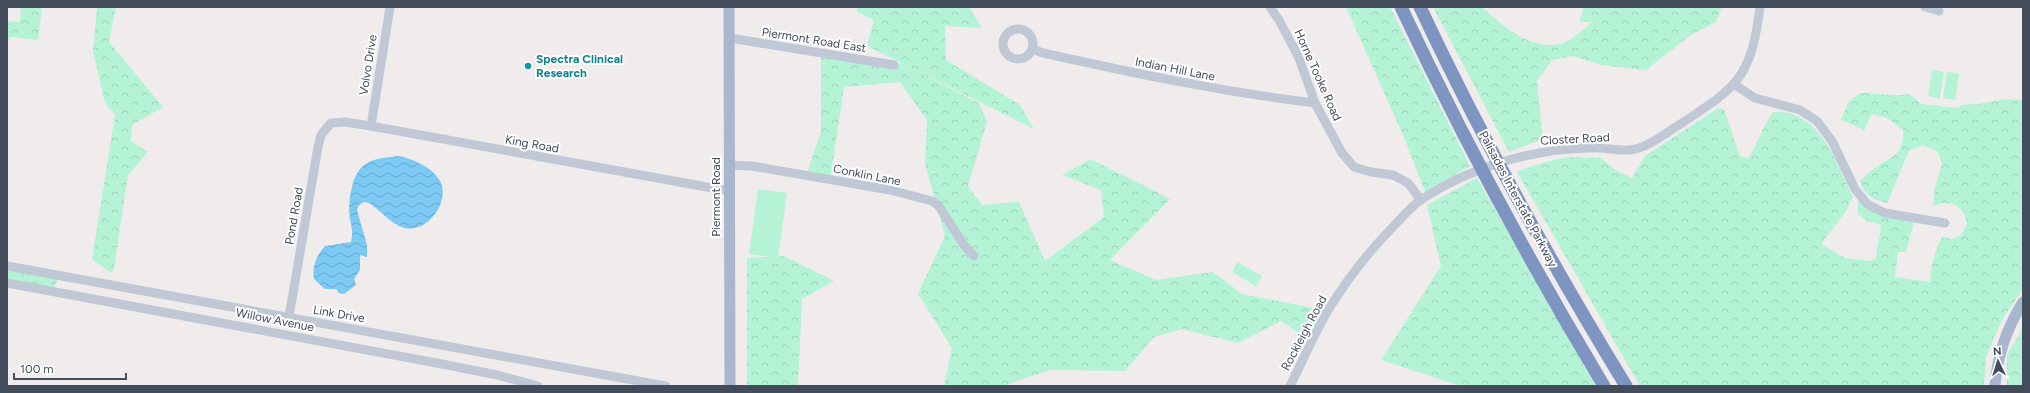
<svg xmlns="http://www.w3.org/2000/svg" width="2030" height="393" viewBox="0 0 2030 393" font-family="Figtree,sans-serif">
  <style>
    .green { fill: #b4f3d5 }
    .forest { fill: url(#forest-crowns) }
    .water { fill: url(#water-waves) }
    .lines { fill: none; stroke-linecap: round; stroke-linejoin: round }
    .minor { stroke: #c0c8d5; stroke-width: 9 }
    .major { stroke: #a8b6ce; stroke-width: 11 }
    .highway { stroke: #7e95c1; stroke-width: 13 }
    .culture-dot { fill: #0f9aa8; stroke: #fff; stroke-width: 1.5 }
    .labels { text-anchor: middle; stroke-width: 4; stroke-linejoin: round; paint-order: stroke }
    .street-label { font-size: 12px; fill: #424c5b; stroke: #fff }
    .culture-label { font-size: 12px; font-weight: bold; fill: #0d838f; stroke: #fff; text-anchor: start }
  </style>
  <defs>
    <pattern id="forest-crowns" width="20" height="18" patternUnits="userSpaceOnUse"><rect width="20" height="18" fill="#b4f3d5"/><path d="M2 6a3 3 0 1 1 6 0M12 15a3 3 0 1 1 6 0" fill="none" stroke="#9cd2b9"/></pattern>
    <pattern id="water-waves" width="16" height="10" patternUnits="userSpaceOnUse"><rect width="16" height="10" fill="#7ccaf4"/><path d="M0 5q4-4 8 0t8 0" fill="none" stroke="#67a6c9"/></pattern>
  </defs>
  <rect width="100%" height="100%" fill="#efeceb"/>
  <g class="green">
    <polygon points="1932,70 1944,72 1940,98 1928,96"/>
    <polygon points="1947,72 1959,74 1955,100 1943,98"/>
    <polygon points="758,189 787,193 778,258 749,254"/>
    <polygon points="1237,262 1262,276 1256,286 1232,272"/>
  </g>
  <g class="forest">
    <polygon points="21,7 42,7 38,40 13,37 7,39 7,21 20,22"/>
    <polygon points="97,7 116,7 109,42 163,107 132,125 131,141 148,152 128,175 114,269 111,273 92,259 115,115 105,103 93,51"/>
    <polygon points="857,7 969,7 982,28 945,26 946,60 1020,105 1034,129 867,46 874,20 857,12"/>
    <polygon points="1346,7 1390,7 1470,166 1425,192 1403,135"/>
    <path d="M1433,7H1482C1504,27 1529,50 1561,44C1572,41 1583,29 1592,22L1579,21L1584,7H1722L1716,22L1689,36L1646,70L1601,65L1573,56L1552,60L1537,81L1543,139L1509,152Z"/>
    <polygon points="821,56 883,67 901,63 979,103 987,122 968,186 982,205 1019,202 1045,261 1104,217 1101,190 1062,175 1091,159 1170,199 1110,260 1156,280 1213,272 1242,294 1328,311 1312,342 1281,321 1238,343 1182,329 1154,337 1125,371 1050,370 1003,386 944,386 952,348 918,294 945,236 925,163 927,120 900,82 844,87 830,181 806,176 821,131"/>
    <path d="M1861,93C1876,93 1895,97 1909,94L1922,104L1957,108C1964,103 1970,105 1979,104C1995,101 2006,98 2023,100V289L2005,315L1995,335L1986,357L1984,386H1640L1517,172L1538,164L1567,157L1601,158L1615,170L1632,178L1645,156L1718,108L1724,109L1740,156L1748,158C1758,144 1763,126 1773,112C1820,109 1836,162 1853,197L1846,211L1821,244L1845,258L1871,261L1876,258L1881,225L1869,222L1858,214V201C1872,216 1895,219 1914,222L1906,252H1898L1895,277L1930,282C1931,265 1934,253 1942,237L1953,239L1961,235L1967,224L1964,213L1955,204L1942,203L1933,206L1935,186L1942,164L1938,152L1923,145L1909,151L1887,203C1872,200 1865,195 1860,181C1865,176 1869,172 1875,168C1891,156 1904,156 1903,130L1887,118L1872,114L1864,130L1841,120L1849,101Z"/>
    <polygon points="1477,178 1596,386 1461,386 1381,360 1441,266 1427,205"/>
    <polygon points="784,256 834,281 802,299 798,386 747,386 747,258"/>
    <polygon points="7,266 60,275 54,288 7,279"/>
    <polygon points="2023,328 2023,386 2007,386 2007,355"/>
  </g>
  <path class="water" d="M399,156C413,159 432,167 440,181C451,201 427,234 404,228C391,224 381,211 369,203L364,202L359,205L357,210L367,245V257L360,255V270L354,279L356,285L344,294L339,293L336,289H325L314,279C312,266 316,256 325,246L351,242C354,230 350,223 349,211C349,202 350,195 352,187C359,159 374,159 399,156Z"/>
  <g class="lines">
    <g class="minor">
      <polyline points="1270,7 1279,20 1299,58 1315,103 1342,153 1354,167 1371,172 1393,175 1408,183 1421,200"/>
      <polyline points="1925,7 1939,11"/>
      <circle cx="1018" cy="44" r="15"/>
      <polyline points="730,38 894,65"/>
      <path d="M1032,49L1043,53C1133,73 1223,92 1315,103"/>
      <polyline points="1735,85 1755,98 1800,110 1817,121 1832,141 1855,189 1867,204 1885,213 1945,223"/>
      <polyline points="371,126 390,7"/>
      <polyline points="729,165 752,166 890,190 932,201 938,205 964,245 974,256"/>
      <polyline points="7,266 666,386"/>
      <polyline points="7,283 442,364 497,375 538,386"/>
      <polyline points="289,317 318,147 321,135 331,123 345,122 371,126 729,191"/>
      <path d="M1290,386C1303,360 1315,332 1330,307C1347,280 1367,254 1389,231C1399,221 1410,207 1422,199C1471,167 1531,149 1590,148C1603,147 1617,151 1629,150C1648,148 1664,134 1679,125C1737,87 1751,79 1760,7"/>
    </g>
    <g class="major">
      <polyline points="729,7 730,386"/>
      <path d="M1995,386C1997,355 2007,328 2023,302"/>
    </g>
    <g class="highway">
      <path d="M1401,7C1462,137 1530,263 1604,386"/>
      <path d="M1420,7C1481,137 1551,263 1626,386"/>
    </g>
  </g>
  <circle class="culture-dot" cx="528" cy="66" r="4"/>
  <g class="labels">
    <g class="street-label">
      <text transform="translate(814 40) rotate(9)" y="4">Piermont Road East</text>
      <text transform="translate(368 65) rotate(-81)" y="4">Volvo Drive</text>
      <text transform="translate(1175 69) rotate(11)" y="4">Indian Hill Lane</text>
      <text transform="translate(1318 75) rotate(66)" y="4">Horne Tooke Road</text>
      <text transform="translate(1575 139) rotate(-3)" y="4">Closter Road</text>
      <text transform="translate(532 144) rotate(10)" y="4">King Road</text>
      <text transform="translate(867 175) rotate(11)" y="4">Conklin Lane</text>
      <text transform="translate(716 197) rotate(-90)" y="4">Piermont Road</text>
      <text transform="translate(1518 199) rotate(62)" y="4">Palisades Interstate Parkway</text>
      <text transform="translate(294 216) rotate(-80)" y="4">Pond Road</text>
      <text transform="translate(339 314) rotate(10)" y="4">Link Drive</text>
      <text transform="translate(275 320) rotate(11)" y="4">Willow Avenue</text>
      <text transform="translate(1304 333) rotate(-62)" y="4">Rockleigh Road</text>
    </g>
    <g class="culture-label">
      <text x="536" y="63">Spectra Clinical<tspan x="536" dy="14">Research</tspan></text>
    </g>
  </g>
  <rect width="2030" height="393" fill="none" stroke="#424c5b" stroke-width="16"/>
  <g transform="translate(1998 361) rotate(356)" stroke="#ffffff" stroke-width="3" paint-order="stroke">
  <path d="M0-3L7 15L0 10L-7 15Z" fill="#424c5b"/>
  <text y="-6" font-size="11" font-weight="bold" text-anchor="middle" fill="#424c5b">N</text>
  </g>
  <path d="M14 373v6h112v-6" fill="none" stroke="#424c5b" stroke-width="2"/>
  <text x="20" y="373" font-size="12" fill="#424c5b" stroke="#ffffff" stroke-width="3" paint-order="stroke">100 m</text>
</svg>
